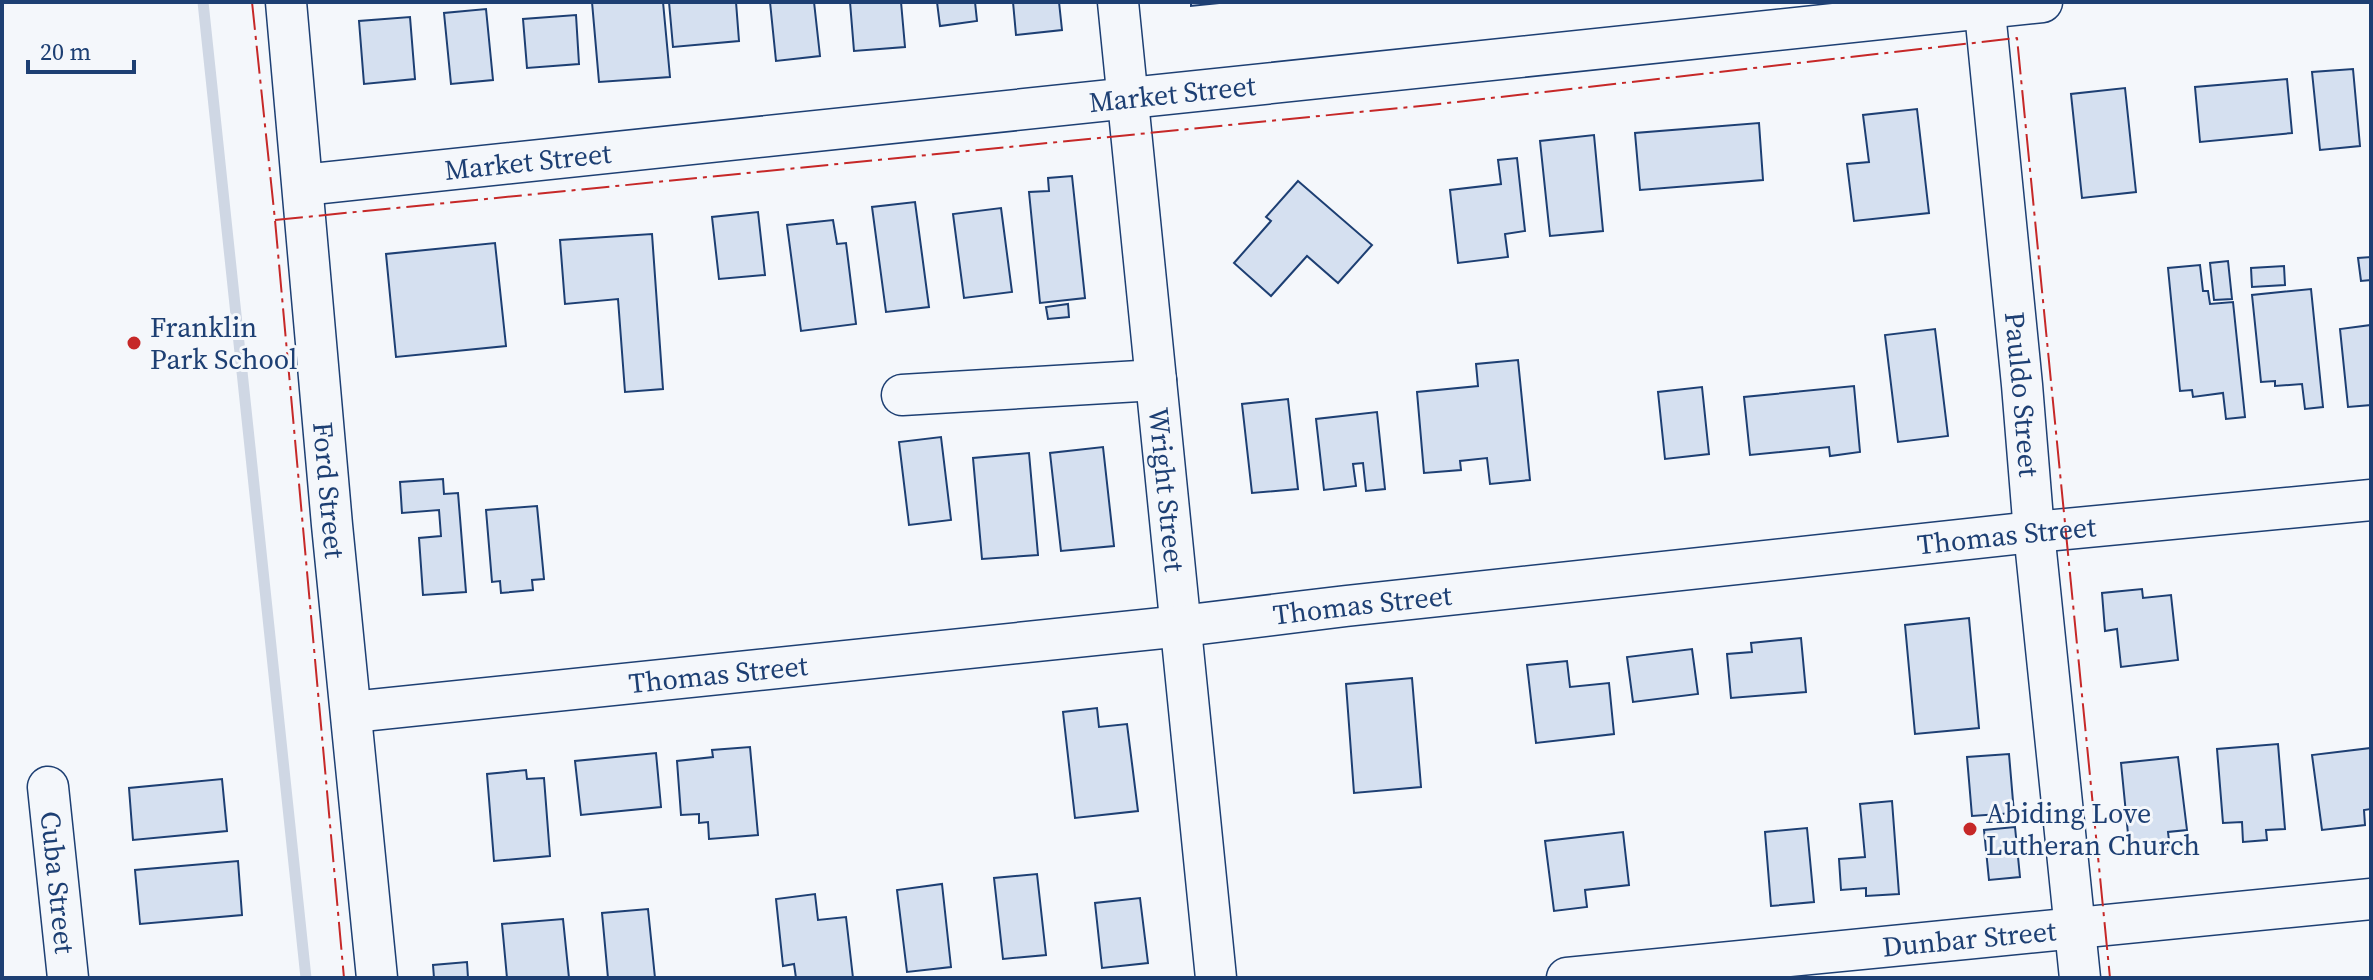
<svg xmlns="http://www.w3.org/2000/svg" width="2373" height="980" viewBox="0 0 2373 980" font-family="'Source Serif 4',serif">
  <style>
    .lines { fill: none; stroke-linecap: round; stroke-linejoin: round }
    .stream { stroke: #cfd7e4; stroke-width: 11 }
    .building { fill: #d5e0f0; stroke: #1d3f73; stroke-width: 2 }
    .minor-casing { stroke: #1d3f73; stroke-width: 43 }
    .minor { stroke: #f4f7fb; stroke-width: 40 }
    .power { stroke: #c62828; stroke-width: 2; stroke-dasharray: 28 6 4 6; stroke-linecap: butt }
    .poi-dot { fill: #c62828; stroke: #f4f7fb; stroke-width: 3 }
    .labels { text-anchor: middle; stroke-width: 6; stroke-linejoin: round; paint-order: stroke }
    .street-label { font-size: 28px; fill: #1d3f73; stroke: #f4f7fb }
    .poi-label { font-size: 28px; fill: #1d3f73; stroke: #f4f7fb; text-anchor: start }
  </style>
  <rect width="100%" height="100%" fill="#f4f7fb"/>
  <g class="lines">
    <polyline class="stream" points="203,2 306,978"/>
  </g>
  <g class="building">
    <polygon points="592,2 663,2 670,77 599,82"/>
    <polygon points="669,2 736,2 739,41 673,47"/>
    <polygon points="770,2 814,2 820,56 776,61"/>
    <polygon points="850,2 901,2 905,47 854,51"/>
    <polygon points="937,2 975,2 977,21 940,26"/>
    <polygon points="1013,2 1059,2 1062,30 1016,35"/>
    <polygon points="1191,2 1229,2 1191,6"/>
    <polygon points="486,9 493,80 451,84 444,13"/>
    <polygon points="576,15 579,64 527,68 523,19"/>
    <polygon points="410,17 415,79 364,84 359,21"/>
    <polygon points="2353,69 2360,146 2320,150 2312,72"/>
    <polygon points="2287,79 2292,133 2200,142 2195,87"/>
    <polygon points="2125,88 2136,192 2082,198 2071,94"/>
    <polygon points="1917,109 1929,213 1854,221 1847,164 1869,162 1863,115"/>
    <polygon points="1759,123 1763,180 1640,190 1635,133"/>
    <polygon points="1594,135 1603,231 1550,236 1540,141"/>
    <polygon points="1517,158 1525,231 1505,234 1508,257 1458,263 1450,190 1501,184 1498,160"/>
    <polygon points="1072,176 1085,298 1040,303 1029,192 1049,191 1048,178"/>
    <polygon points="1298,181 1372,245 1338,283 1307,256 1271,296 1234,263 1271,221 1266,217"/>
    <polygon points="915,202 929,307 886,312 872,207"/>
    <polygon points="1001,208 1012,292 964,298 953,214"/>
    <polygon points="758,212 765,275 719,279 712,217"/>
    <polygon points="833,220 837,244 846,243 856,324 801,331 787,225"/>
    <polygon points="652,234 663,389 625,392 618,299 565,304 560,240"/>
    <polygon points="495,243 506,346 396,357 386,254"/>
    <polygon points="2371,257 2371,280 2361,281 2358,258"/>
    <polygon points="2228,261 2232,299 2214,300 2210,263"/>
    <polygon points="2200,265 2203,291 2208,291 2210,304 2233,302 2245,417 2226,419 2223,393 2193,397 2192,390 2180,391 2168,268"/>
    <polygon points="2284,266 2285,285 2252,287 2251,268"/>
    <polygon points="2311,289 2323,407 2305,409 2302,384 2275,386 2275,381 2261,382 2252,295"/>
    <polygon points="1068,304 1069,317 1048,319 1046,307"/>
    <polygon points="2371,325 2371,405 2348,407 2340,329"/>
    <polygon points="1935,329 1948,436 1898,442 1885,335"/>
    <polygon points="1518,360 1530,480 1490,484 1487,458 1460,461 1461,470 1424,473 1417,392 1478,386 1476,364"/>
    <polygon points="1854,386 1860,452 1830,456 1829,447 1750,455 1744,397"/>
    <polygon points="1702,387 1709,454 1665,459 1658,392"/>
    <polygon points="1288,399 1298,489 1252,493 1242,404"/>
    <polygon points="1377,412 1385,489 1366,491 1363,463 1353,464 1356,486 1324,490 1316,419"/>
    <polygon points="941,437 951,520 909,525 899,442"/>
    <polygon points="1103,447 1114,546 1061,551 1050,453"/>
    <polygon points="1029,453 1038,555 982,559 973,458"/>
    <polygon points="443,479 444,494 458,493 466,592 423,595 419,538 441,536 439,510 402,513 400,482"/>
    <polygon points="537,506 544,579 532,580 533,590 501,593 500,581 492,582 486,510"/>
    <polygon points="2142,589 2143,598 2171,595 2178,660 2121,667 2117,629 2105,631 2102,593"/>
    <polygon points="1969,618 1979,728 1915,734 1905,625"/>
    <polygon points="1801,638 1806,692 1731,698 1727,654 1752,652 1751,643"/>
    <polygon points="1692,649 1698,694 1633,702 1627,657"/>
    <polygon points="1567,661 1570,687 1609,683 1614,734 1536,743 1527,665"/>
    <polygon points="1412,678 1421,787 1354,793 1346,684"/>
    <polygon points="1097,708 1099,727 1127,724 1138,811 1075,818 1063,712"/>
    <polygon points="2278,744 2285,829 2266,830 2267,840 2243,842 2242,822 2223,823 2217,749"/>
    <polygon points="750,747 758,835 709,839 708,822 699,823 699,814 681,815 677,761 713,757 712,750"/>
    <polygon points="2371,748 2371,809 2364,810 2365,825 2322,830 2312,755"/>
    <polygon points="656,753 661,807 581,815 575,761"/>
    <polygon points="2009,754 2014,813 1972,816 1967,757"/>
    <polygon points="2178,757 2187,830 2168,832 2170,849 2149,851 2148,842 2129,844 2121,763"/>
    <polygon points="526,770 527,779 544,778 550,856 494,861 487,774"/>
    <polygon points="222,779 227,831 133,840 129,788"/>
    <polygon points="1892,801 1899,894 1866,896 1866,888 1841,890 1839,859 1865,857 1860,804"/>
    <polygon points="2015,827 2020,877 1989,880 1984,830"/>
    <polygon points="1807,828 1814,902 1771,906 1765,832"/>
    <polygon points="1623,832 1629,885 1585,890 1587,907 1554,911 1545,841"/>
    <polygon points="238,861 242,915 140,924 135,870"/>
    <polygon points="1037,874 1046,955 1003,959 994,878"/>
    <polygon points="942,884 951,967 907,972 897,890"/>
    <polygon points="815,894 818,920 846,917 853,978 796,978 794,964 783,966 776,899"/>
    <polygon points="1140,898 1148,963 1102,968 1095,903"/>
    <polygon points="648,909 655,978 608,978 602,913"/>
    <polygon points="563,919 569,978 507,978 502,924"/>
    <polygon points="467,962 468,978 434,978 433,965"/>
  </g>
  <g class="lines">
    <g class="minor-casing">
      <g id="minor">
        <path id="s1" d="M286,2L332,525L377,978"/>
        <path id="s2" d="M1118,2L1216,978"/>
        <path id="s3" d="M1984,2L2022,385L2034,532L2080,978"/>
        <path id="s4" d="M303,185L2042,2"/>
        <polyline points="902,395 1156,380"/>
        <path id="s5" d="M352,712L1182,626L1346,606L2034,532L2371,500"/>
        <path id="s6" d="M48,787L68,978"/>
        <path id="s7" d="M1567,978C1835,950 2103,927 2371,899"/>
      </g>
    </g>
    <use href="#minor" class="minor"/>
    <g class="power">
      <polyline points="252,2 275,220 344,978"/>
      <polyline points="275,220 1430,105 2017,38 2110,978"/>
    </g>
  </g>
  <g class="poi-dot">
    <circle cx="134" cy="343" r="8"/>
    <circle cx="1970" cy="829" r="8"/>
  </g>
  <g class="labels">
    <g class="street-label">
      <text dy="10" stroke="none"><textPath href="#s4" startOffset="874">Market Street</textPath></text>
      <text dy="10" stroke="none"><textPath href="#s4" startOffset="226">Market Street</textPath></text>
      <text dy="10" stroke="none"><textPath href="#s3" startOffset="394">Pauldo Street</textPath></text>
      <text dy="10" stroke="none"><textPath href="#s1" startOffset="490">Ford Street</textPath></text>
      <text dy="10" stroke="none"><textPath href="#s2" startOffset="490">Wright Street</textPath></text>
      <text dy="10" stroke="none"><textPath href="#s5" startOffset="1664">Thomas Street</textPath></text>
      <text dy="10" stroke="none"><textPath href="#s5" startOffset="1016">Thomas Street</textPath></text>
      <text dy="10" stroke="none"><textPath href="#s5" startOffset="368">Thomas Street</textPath></text>
      <text dy="10" stroke="none"><textPath href="#s6" startOffset="96">Cuba Street</textPath></text>
      <text dy="10" stroke="none"><textPath href="#s7" startOffset="404">Dunbar Street</textPath></text>
    </g>
    <g class="poi-label">
      <text x="150" y="337">Franklin<tspan x="150" dy="32">Park School</tspan></text>
      <text x="1986" y="823">Abiding Love<tspan x="1986" dy="32">Lutheran Church</tspan></text>
    </g>
  </g>
  <rect width="2373" height="980" fill="none" stroke="#1d3f73" stroke-width="8"/>
  <path d="M28 60v12h106v-12" fill="none" stroke="#1d3f73" stroke-width="4"/>
  <text x="40" y="60" font-size="24" fill="#1d3f73" stroke="#f4f7fb" stroke-width="6" paint-order="stroke">20 m</text>
</svg>
